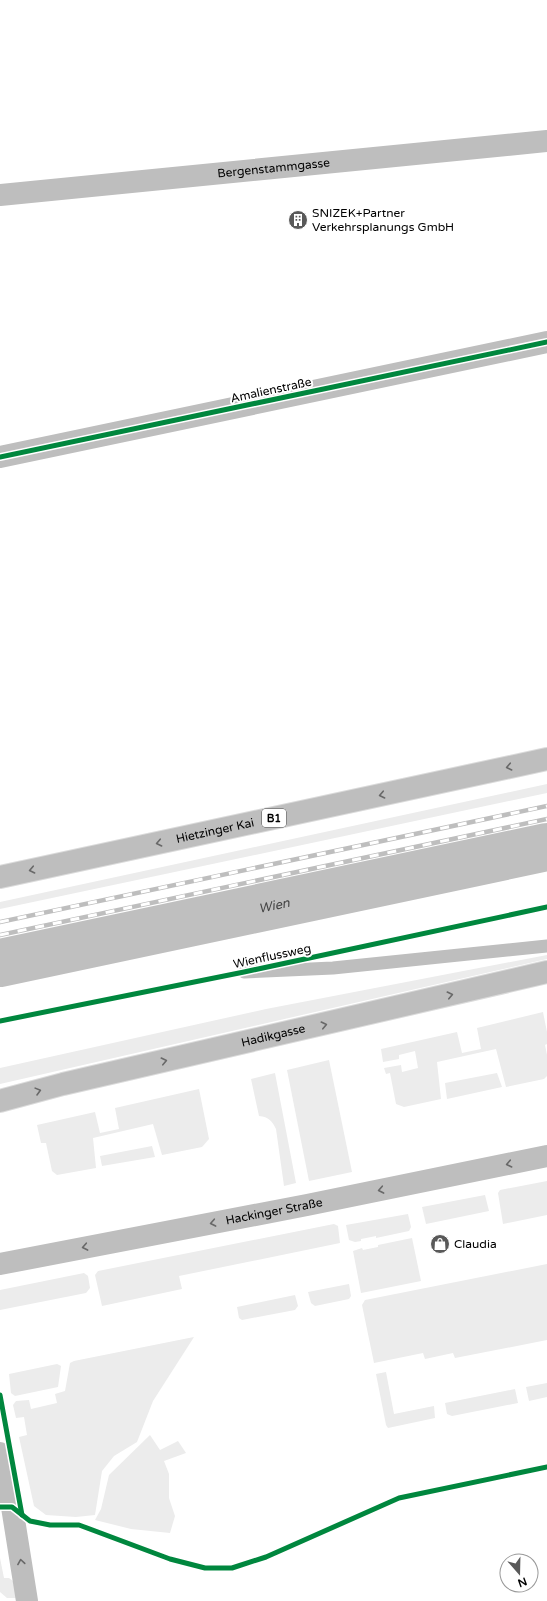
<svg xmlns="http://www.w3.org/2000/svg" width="547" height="1601" viewBox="0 0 547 1601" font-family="'Varela Round',sans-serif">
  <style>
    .green { fill: #ececec }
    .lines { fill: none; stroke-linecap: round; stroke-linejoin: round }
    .river { stroke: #bfbfbf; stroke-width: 48 }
    .primary-casing { stroke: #dbdbdb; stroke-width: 24 }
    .service { stroke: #bebebe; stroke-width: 13 }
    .minor { stroke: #bebebe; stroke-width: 22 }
    .tertiary { stroke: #bebebe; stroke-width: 22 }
    .primary { stroke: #bebebe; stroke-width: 22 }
    .rail-casing { stroke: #bebebe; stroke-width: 4.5 }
    .rail { stroke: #fff; stroke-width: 3; stroke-dasharray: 9; stroke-linecap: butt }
    .cycleway-casing { stroke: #fff; stroke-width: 8 }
    .cycleway { stroke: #00873e; stroke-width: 5 }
    .oneway { stroke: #686868 }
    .labels { text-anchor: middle; stroke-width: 4; stroke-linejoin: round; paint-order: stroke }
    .shield { fill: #fff; stroke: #4c4c4c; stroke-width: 1 }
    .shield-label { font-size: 11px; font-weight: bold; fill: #000 }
    .street-label { font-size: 12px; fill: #000; stroke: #fff }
    .poi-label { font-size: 12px; fill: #000; stroke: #fff; text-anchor: start }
    .water-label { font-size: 13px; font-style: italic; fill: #444; stroke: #fff }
  </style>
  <rect width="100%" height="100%" fill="#fff"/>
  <g class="green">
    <polygon points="547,784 547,793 0,909 0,902"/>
    <polygon points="547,955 547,959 0,1084 0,1068 266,1009"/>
    <polygon points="543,1012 547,1032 547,1044 545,1045 547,1055 547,1076 544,1079 506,1087 496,1049 437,1062 441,1099 404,1107 396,1104 390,1073 386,1074 384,1068 401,1065 402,1072 418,1068 415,1051 399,1055 399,1059 383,1062 381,1049 457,1032 462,1053 481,1049 477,1028"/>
    <polygon points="329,1060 352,1172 309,1181 287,1070"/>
    <path d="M275,1073L296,1183L284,1186L276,1129C272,1121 269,1117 259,1116L251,1079Z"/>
    <polygon points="497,1073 502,1087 447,1099 445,1083"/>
    <polygon points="199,1089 209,1139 202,1147 162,1155 153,1124 93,1138 96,1168 57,1175 52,1171 46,1143 41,1143 37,1125 95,1112 100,1133 119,1129 115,1108"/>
    <polygon points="152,1146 155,1157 102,1166 100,1156"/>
    <polygon points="547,1181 547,1215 503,1224 498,1193 500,1190"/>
    <polygon points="485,1195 489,1211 426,1224 422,1207"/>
    <polygon points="408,1214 411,1227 409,1231 376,1238 376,1236 361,1239 361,1241 355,1242 349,1240 346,1225"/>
    <polygon points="334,1224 338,1226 340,1243 179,1276 182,1289 102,1306 95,1275 98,1271"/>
    <polygon points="412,1238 421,1281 361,1293 353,1251 362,1248 363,1250 378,1247 378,1245"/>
    <polygon points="547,1264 547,1340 455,1358 453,1353 425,1359 423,1353 374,1363 362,1305 365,1300"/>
    <polygon points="84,1273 88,1276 90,1288 86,1293 0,1310 0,1290"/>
    <polygon points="349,1284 351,1296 349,1299 315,1306 311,1303 308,1292"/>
    <polygon points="295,1295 298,1306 295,1310 242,1320 239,1318 237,1307"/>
    <polygon points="194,1337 153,1401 137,1442 114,1456 102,1471 95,1515 76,1517 46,1515 34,1506 19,1437 27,1435 24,1417 16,1418 13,1405 16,1401 29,1400 31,1409 57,1403 55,1394 65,1391 70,1363 74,1361"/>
    <polygon points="57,1364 61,1366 58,1387 15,1396 11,1393 9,1374"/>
    <polygon points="386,1372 394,1414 434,1406 435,1418 388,1428 386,1425 376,1374"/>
    <polygon points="547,1383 547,1397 529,1401 526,1387"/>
    <polygon points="515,1389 518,1403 452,1416 447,1414 445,1403"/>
    <polygon points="150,1435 160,1450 178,1441 186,1453 164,1461 169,1474 169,1498 175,1516 170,1533 131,1529 95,1520 101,1509 109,1475"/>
    <polygon points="0,1558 4,1578 9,1578 13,1581 17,1598 7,1598 0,1592"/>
  </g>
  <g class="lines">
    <path class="river" id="s1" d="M0,963L547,847"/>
    <g class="primary-casing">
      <g id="primary">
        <path id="s4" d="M0,877L547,759"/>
        <path id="s5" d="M0,1101L63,1084L547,972"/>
      </g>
    </g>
    <polyline class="service" points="244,972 333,968 547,946"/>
    <g class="minor">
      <path id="s2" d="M0,195L547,141"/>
      <polyline points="0,457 547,342"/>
      <path id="s3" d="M0,1264L307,1205L547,1156"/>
    </g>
    <polyline class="tertiary" points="0,1453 12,1507 27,1601"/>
    <use href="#primary" class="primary"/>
    <g class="rail-casing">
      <g id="rail">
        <polyline points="0,922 547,806"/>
        <polyline points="0,935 547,819"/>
      </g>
    </g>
    <use href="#rail" class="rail"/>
    <g class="cycleway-casing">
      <g id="cycleway">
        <polyline points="0,457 547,342"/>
        <polyline points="0,1021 244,972 547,907"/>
        <polyline points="0,1395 22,1515"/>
        <polyline points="0,1507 12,1507 30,1521 50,1525 79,1525 170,1559 205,1568 232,1568 266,1557 399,1498 547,1467"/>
      </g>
    </g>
    <use href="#cycleway" class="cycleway"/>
  </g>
  <defs><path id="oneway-chevron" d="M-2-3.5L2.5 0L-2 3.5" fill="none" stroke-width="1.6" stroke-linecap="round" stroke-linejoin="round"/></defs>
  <g class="oneway">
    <use href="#oneway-chevron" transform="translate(509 767) rotate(168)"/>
    <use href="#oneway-chevron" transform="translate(382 795) rotate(168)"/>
    <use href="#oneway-chevron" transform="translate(159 843) rotate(168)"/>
    <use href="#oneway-chevron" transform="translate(32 870) rotate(168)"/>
    <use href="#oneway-chevron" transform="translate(450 995) rotate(-13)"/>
    <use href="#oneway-chevron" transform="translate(324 1025) rotate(-13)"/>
    <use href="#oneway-chevron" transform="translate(164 1061) rotate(-13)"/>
    <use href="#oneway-chevron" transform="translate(38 1091) rotate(-15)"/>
    <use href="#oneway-chevron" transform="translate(509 1164) rotate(168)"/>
    <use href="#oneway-chevron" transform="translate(381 1190) rotate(169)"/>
    <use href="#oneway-chevron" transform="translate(213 1223) rotate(169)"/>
    <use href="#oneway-chevron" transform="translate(85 1247) rotate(169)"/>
    <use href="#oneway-chevron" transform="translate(21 1562) rotate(-99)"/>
  </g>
  <defs>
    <g id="building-disc" transform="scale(1)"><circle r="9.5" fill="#595959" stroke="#fff"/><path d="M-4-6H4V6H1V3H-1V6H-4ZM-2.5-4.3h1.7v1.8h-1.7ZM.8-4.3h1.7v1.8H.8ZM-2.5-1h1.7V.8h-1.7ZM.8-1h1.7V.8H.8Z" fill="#fff"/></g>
    <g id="shop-disc" transform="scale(1)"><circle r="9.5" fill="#595959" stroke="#fff"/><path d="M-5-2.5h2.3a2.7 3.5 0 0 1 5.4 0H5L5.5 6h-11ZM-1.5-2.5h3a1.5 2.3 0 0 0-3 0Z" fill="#fff"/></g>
  </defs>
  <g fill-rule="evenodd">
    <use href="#building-disc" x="298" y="220"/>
    <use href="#shop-disc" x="440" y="1244"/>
  </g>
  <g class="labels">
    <rect class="shield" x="262" y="809" width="24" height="18" rx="3"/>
    <g class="shield-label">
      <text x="274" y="822">B1</text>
    </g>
    <g class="street-label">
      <text dy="4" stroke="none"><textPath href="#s2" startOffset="275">Bergenstammgasse</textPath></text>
      <text transform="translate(271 390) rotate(-12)" y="4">Amalienstraße</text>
      <text dy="4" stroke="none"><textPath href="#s4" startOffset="220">Hietzinger Kai</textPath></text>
      <text transform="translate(272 956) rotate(-12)" y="4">Wienflussweg</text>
      <text dy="4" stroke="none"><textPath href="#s5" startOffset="281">Hadikgasse</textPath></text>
      <text dy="4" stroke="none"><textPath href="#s3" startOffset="279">Hackinger Straße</textPath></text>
    </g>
    <g class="poi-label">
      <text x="312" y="217">SNIZEK+Partner<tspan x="312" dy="14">Verkehrsplanungs GmbH</tspan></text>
      <text x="454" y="1248">Claudia</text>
    </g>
    <g class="water-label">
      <text dy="5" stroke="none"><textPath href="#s1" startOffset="280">Wien</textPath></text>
    </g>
  </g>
  <g transform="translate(519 1573) rotate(160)"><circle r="19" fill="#ffffff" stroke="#999999"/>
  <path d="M0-3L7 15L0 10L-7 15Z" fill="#595959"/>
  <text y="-6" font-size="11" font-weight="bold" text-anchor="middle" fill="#000000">N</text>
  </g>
</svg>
